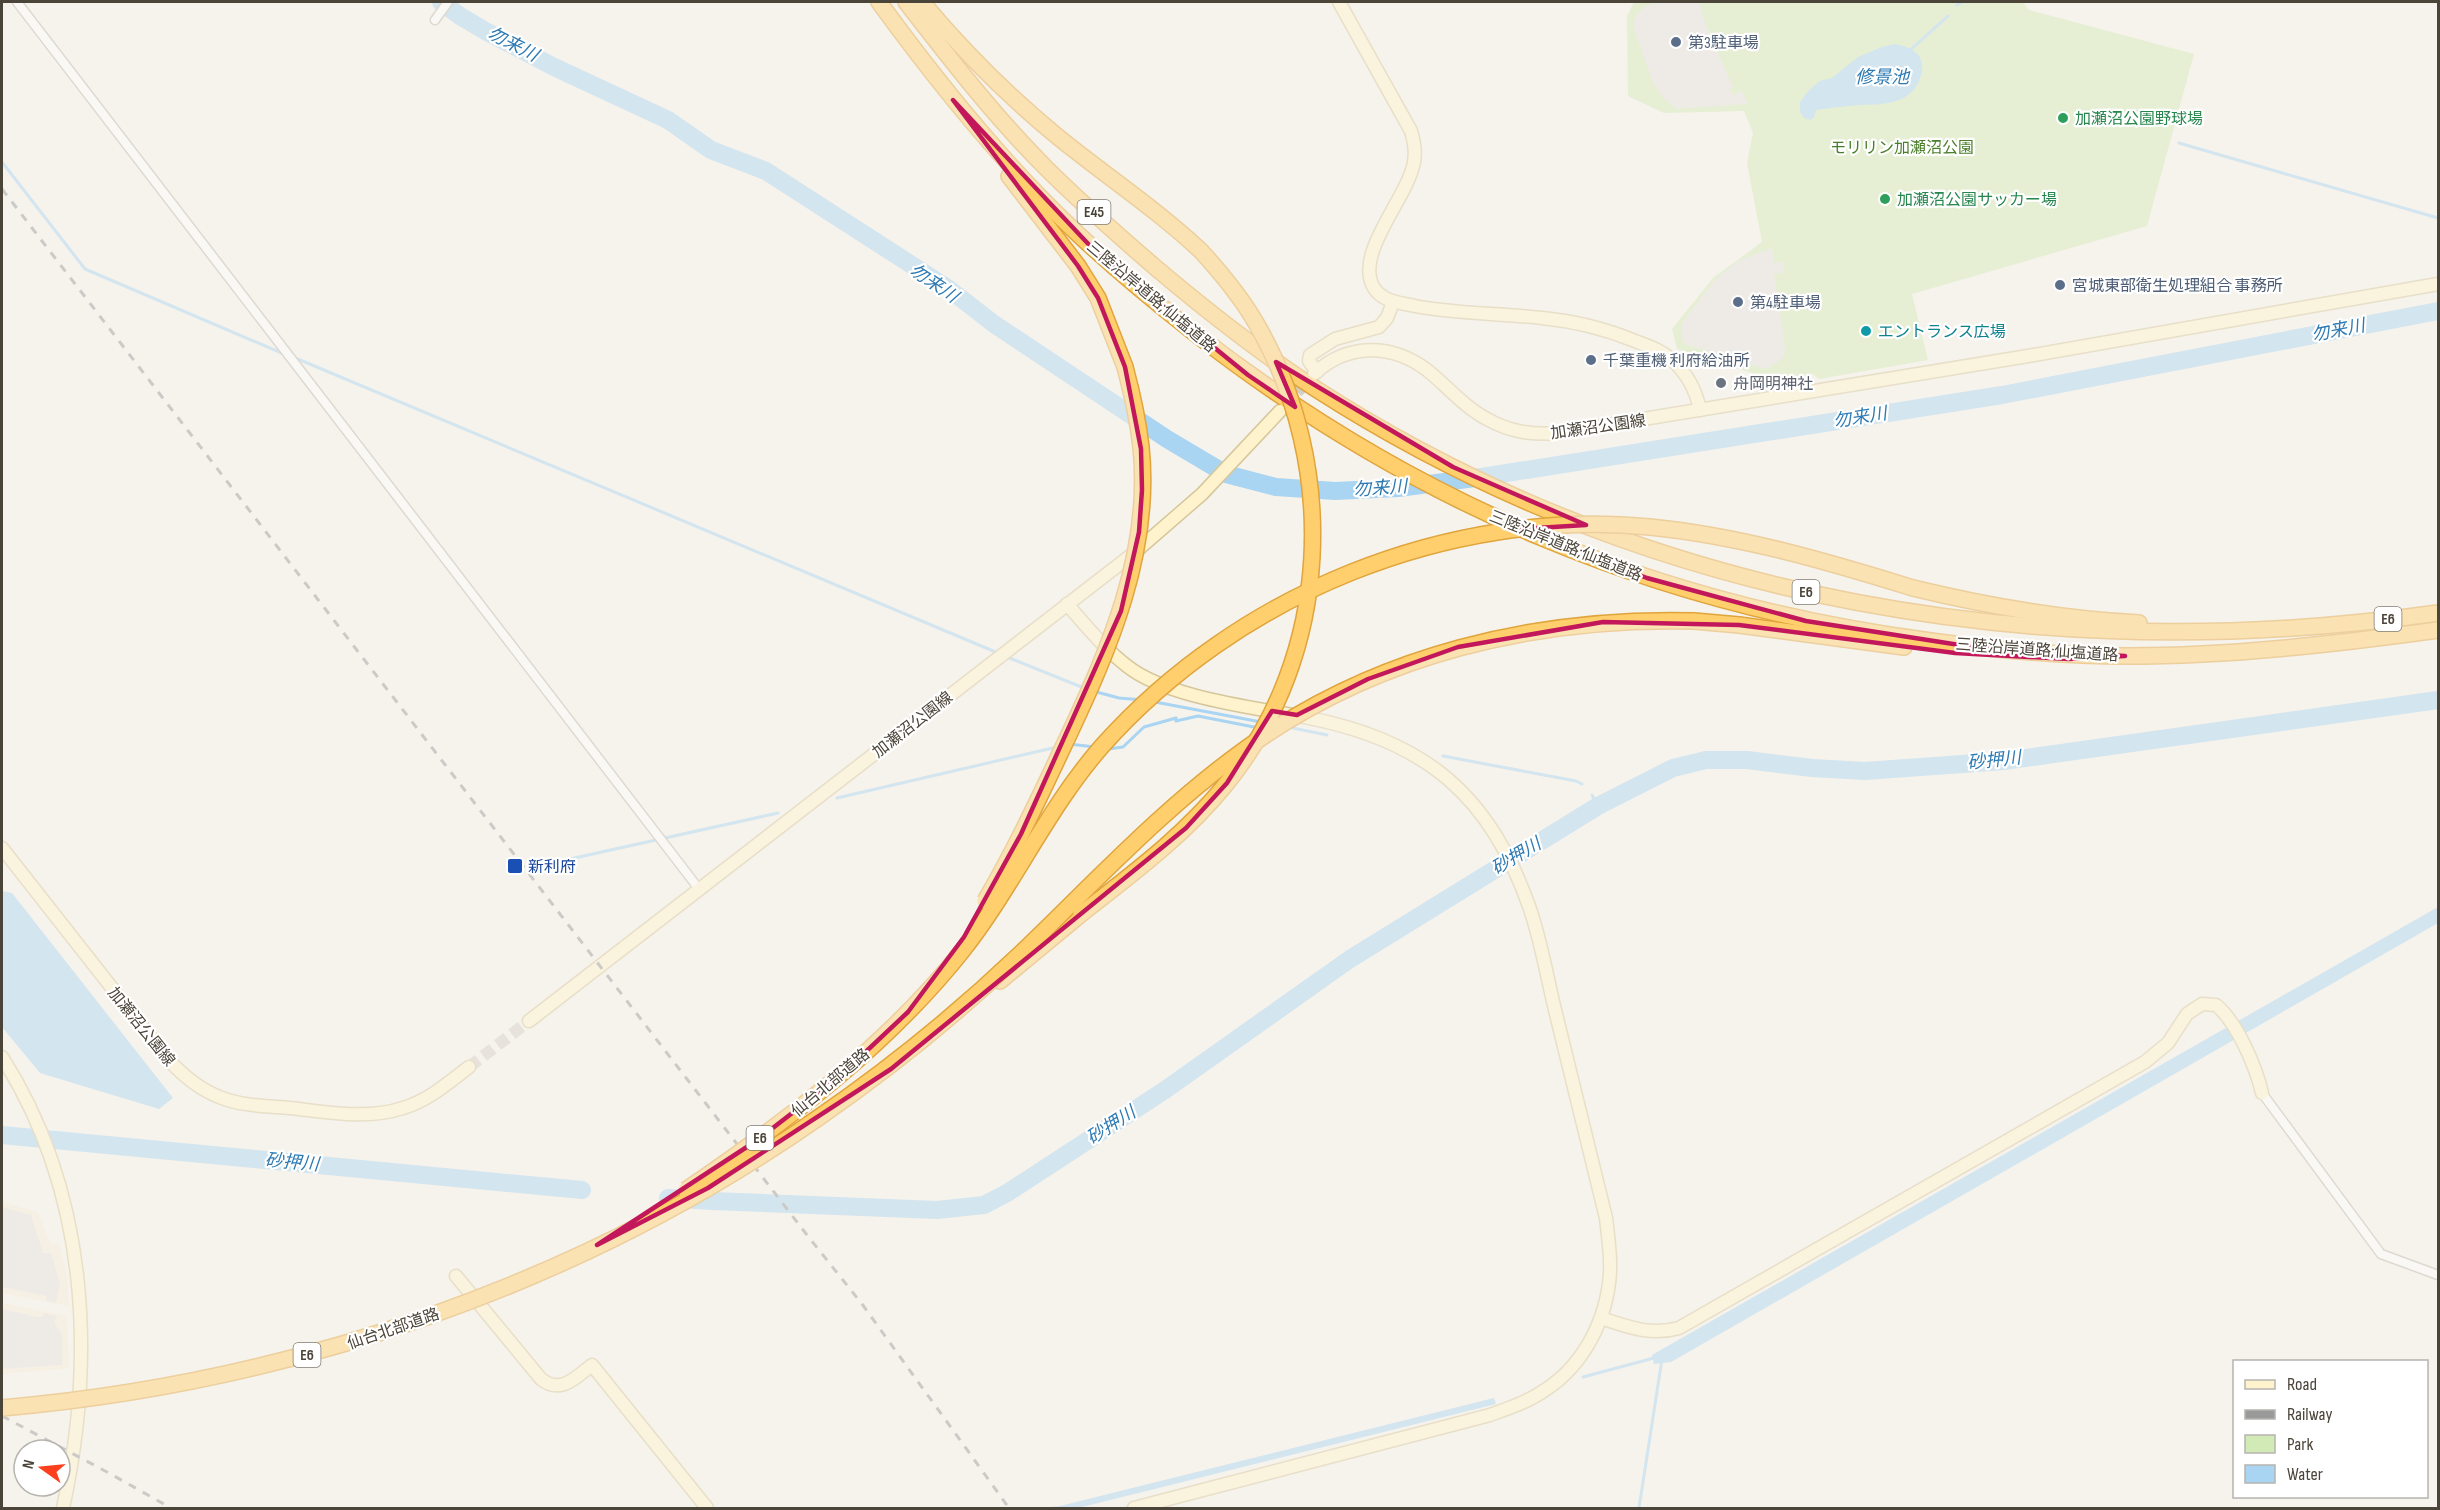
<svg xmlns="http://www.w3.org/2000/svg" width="2440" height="1510" viewBox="0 0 2440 1510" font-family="'Sofia Sans Condensed','Noto Sans JP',sans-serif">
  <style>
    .commercial { fill: #f7ead8 }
    .green { fill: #d2eab5 }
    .parking { fill: #e5e3e0 }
    .water { fill: #a9d4f2 }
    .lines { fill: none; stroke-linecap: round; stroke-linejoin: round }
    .stream { stroke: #a9d4f2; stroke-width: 3 }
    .river { stroke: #a9d4f2; stroke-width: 18 }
    .secondary-tunnel { stroke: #d4d0c8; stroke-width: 12; stroke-dasharray: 12 6; stroke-linecap: butt }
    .street-casing { stroke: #c2bbae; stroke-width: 11 }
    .secondary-casing { stroke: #d6c79b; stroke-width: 15 }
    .highway-casing { stroke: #e0a43c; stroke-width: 18 }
    .street { stroke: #fff; stroke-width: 8 }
    .secondary { stroke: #fff3cd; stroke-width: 12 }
    .highway { stroke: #ffcf6e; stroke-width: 15 }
    .rail { stroke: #9a9a9a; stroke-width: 3; stroke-dasharray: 8 8; stroke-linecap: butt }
    .highway-bridge-casing { stroke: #e0a43c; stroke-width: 18; stroke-linecap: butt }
    .highway-bridge { stroke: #ffcf6e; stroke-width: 15 }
    .marked { fill: none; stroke: #c2185b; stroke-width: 4.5; stroke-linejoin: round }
    .service-dot { fill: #5c6f8a; stroke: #fff; stroke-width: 2 }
    .leisure-dot { fill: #2e9e5b; stroke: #fff; stroke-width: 2 }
    .culture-dot { fill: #0f9aa8; stroke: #fff; stroke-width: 2 }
    .worship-dot { fill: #6b7280; stroke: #fff; stroke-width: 2 }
    .transit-dot { fill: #1a4fb4; stroke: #fff; stroke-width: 2 }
    .labels { text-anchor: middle; stroke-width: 4.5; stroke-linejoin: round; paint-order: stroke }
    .shield { fill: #fff; stroke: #817c74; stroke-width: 1.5 }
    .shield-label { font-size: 15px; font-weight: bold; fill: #4b4439 }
    .service-label { font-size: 16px; fill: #4e5e75; stroke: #fff; text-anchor: start }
    .leisure-label { font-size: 16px; fill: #27864d; stroke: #fff; text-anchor: start }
    .park-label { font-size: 16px; fill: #4a7f2a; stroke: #fff }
    .street-label { font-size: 16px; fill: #4b4439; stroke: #fff }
    .culture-label { font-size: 16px; fill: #0d838f; stroke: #fff; text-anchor: start }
    .worship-label { font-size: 16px; fill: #5b616d; stroke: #fff; text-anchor: start }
    .transit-label { font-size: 16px; fill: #164399; stroke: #fff; text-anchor: start }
    .water-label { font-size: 18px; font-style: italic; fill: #2e7ab2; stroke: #fff }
  </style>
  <rect width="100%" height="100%" fill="#f6f3ec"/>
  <g class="commercial">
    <polygon points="2,1202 38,1212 50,1244 59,1243 67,1276 69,1306 2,1293"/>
    <polygon points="2,1303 67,1316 69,1368 2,1374"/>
  </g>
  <polygon class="green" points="1634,2 2023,2 2029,10 2194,54 2147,226 1912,294 1928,360 1819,379 1813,374 1777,381 1677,349 1672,329 1713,278 1762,242 1747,163 1753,133 1744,111 1664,113 1628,96 1627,16"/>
  <g class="parking">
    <polygon points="1657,2 1699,2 1705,22 1733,88 1730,89 1731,92 1734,95 1741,90 1748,104 1677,109 1664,99 1654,85 1633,26 1636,16 1644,7"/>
    <polygon points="1772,248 1774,263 1783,262 1784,272 1774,274 1785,346 1783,358 1768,368 1762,368 1685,344 1682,338 1682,323 1714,281 1738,261"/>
    <polygon points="2,1207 31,1215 43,1253 51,1253 60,1284 56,1303 46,1301 47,1296 2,1287"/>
    <polygon points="2,1309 37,1317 43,1317 43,1313 57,1316 54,1322 62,1335 62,1365 2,1369"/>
  </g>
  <g class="water">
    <path d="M1894,44C1905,46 1917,49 1921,60C1923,67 1922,72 1920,78C1911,105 1883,104 1860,105C1848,106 1835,107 1823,109L1816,110L1814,117L1811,120L1804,118L1800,112V102L1809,90L1820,81L1832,78L1858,57L1882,47Z"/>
    <polygon points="2,891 12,893 173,1098 159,1109 40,1073 2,1027"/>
    <polygon points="2438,907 2438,923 1671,1362 1654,1364 1652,1355"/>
    <polygon points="1494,1398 1496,1404 1078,1508 1042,1508 1060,1506"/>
  </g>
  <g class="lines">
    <g class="stream">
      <polyline points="1957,5 1962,2"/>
      <polyline points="1908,52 1948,16"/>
      <polyline points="2179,143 2438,218"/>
      <polyline points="2,162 85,269 284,354"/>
      <polyline points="293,357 998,653"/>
      <polyline points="1007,657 1084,688"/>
      <polyline points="1093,691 1119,698 1143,700"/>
      <polyline points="1155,702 1261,722"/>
      <polyline points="1288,727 1327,735"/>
      <polyline points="1069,744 1095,747"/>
      <polyline points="1108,749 1123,747 1144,727 1176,718 1176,721 1198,716 1259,728"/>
      <polyline points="1443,756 1576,781 1582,784"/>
      <polyline points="1592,795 1598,806"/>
      <polyline points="837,798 1057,747"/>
      <polyline points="547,872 561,861 778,813"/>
      <polyline points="1583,1377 1654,1358"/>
      <polyline points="1639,1508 1662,1359"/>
    </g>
    <g class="river">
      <polyline points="441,2 460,16 487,32 554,67 668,120 711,150 766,171 949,289 994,324 1167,439 1226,474 1276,487 1335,491 1398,488 1475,478 2002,395 2438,311"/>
      <polyline points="2,1135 582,1190"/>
      <polyline points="668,1198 712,1201 937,1210 984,1205 1007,1193 1165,1090 1350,959 1598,806 1673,768 1706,760 1747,760 1812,768 1865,771 2004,761 2438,700"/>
    </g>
    <g class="secondary-tunnel">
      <polyline points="1285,405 1312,376"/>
      <polyline points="469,1067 529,1021"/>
    </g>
    <g class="street-casing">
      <g id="street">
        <polyline points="17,2 699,889"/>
        <polyline points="435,20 448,2"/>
        <polyline points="2262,1093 2381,1254 2438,1275"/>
      </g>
    </g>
    <g class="secondary-casing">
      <g id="secondary">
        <path d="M1339,2L1411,131C1414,141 1416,151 1414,162C1408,198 1353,254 1374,288C1383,302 1401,303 1415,306C1456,314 1500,313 1542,318C1573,321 1606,329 1635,341C1648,346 1661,350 1671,359C1687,373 1696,390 1700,410"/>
        <polyline points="1317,372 1309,361 1310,355 1335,339 1379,327 1387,318 1393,302"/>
        <path d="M1314,374C1347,343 1391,343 1427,370C1447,386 1464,407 1487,419C1510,432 1532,435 1558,433L2028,356L2438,284"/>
        <path d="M1067,604C1086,626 1104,648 1127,666C1167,698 1258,708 1309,718C1426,741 1491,796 1530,909C1541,941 1547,977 1555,1010C1572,1080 1589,1149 1606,1218C1608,1236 1611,1255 1610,1273C1607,1319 1584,1365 1545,1390C1528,1402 1509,1408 1490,1415L1134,1508"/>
        <path d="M2,848L167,1058C182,1075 200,1090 222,1098C243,1106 267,1106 290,1108C327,1112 367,1120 403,1108C429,1100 448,1083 469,1067"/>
        <polyline points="529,1021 1134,553 1202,494 1280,411"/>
        <path d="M2,1057C88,1192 96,1356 63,1508"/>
        <path d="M456,1276L541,1379C561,1395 576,1377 592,1365L707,1508"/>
        <path d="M1601,1318C1628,1327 1651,1336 1679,1328L2145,1062L2168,1043L2187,1014L2202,1004L2216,1005C2237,1022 2256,1067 2262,1093"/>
      </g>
    </g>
    <g class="highway-casing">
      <g id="highway">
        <path d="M879,2C930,72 983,139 1044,201C1090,248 1140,290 1192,331C1412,503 1654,605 1931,641C1996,650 2062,656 2127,656C2232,656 2335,644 2438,630"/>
        <path d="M906,2C950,59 995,117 1046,168C1081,203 1119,236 1156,268C1207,311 1260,353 1316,389C1650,604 2049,668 2438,613"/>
        <path d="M922,2C963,51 1008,96 1058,137C1106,176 1155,208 1201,251"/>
        <polyline points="1009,176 1078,266 1098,298 1125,367"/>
        <path d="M1913,588C1987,606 2063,619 2139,623"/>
        <polyline points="1694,621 1739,625 1904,647"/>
        <polyline points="1000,981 1081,914"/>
      </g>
    </g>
    <use href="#street" class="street"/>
    <use href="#secondary" class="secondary"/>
    <use href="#highway" class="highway"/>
    <g class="rail">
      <polyline points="2,189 807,1235 862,1304 1009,1508"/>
      <polyline points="2,1416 107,1472 171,1508"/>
    </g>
    <g class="highway-bridge-casing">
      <g id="highway-bridge">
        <path d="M985,901C1015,850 1040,796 1065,743C1109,650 1152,552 1141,447C1138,420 1132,393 1125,367"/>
        <path d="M1081,914C1132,874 1185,835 1226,784C1332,654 1339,466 1256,323C1241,297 1221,273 1201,251"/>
        <path d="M686,1190C787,1121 887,1046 963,950C1014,885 1048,807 1103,745C1238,594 1448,508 1650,527C1740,536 1826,561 1913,588"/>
        <path d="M2,1408C291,1383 579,1285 818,1118C889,1069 957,1014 1020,954C1094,883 1164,807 1248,747C1378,654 1536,617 1694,621"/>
      </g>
    </g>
    <use href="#highway-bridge" class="highway-bridge"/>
  </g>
  <path d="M0 0H2440V1510H0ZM953,100L1093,249L1248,375L1295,407L1276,362L1453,467L1586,525L1518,529L1647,578L1806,621L1966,646L2125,656L2069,659L1955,653L1739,625L1603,622L1458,647L1368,679L1297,715L1272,711L1227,783L1186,828L891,1069L708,1188L597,1245L756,1141L840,1076L908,1012L964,937L1021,834L1121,611L1139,532L1142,490L1141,449L1125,367L1098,298L1078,266Z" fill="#f6f3ec" fill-opacity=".55" fill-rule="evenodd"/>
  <path class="marked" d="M953,100L1093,249L1248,375L1295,407L1276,362L1453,467L1586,525L1518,529L1647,578L1806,621L1966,646L2125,656L2069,659L1955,653L1739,625L1603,622L1458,647L1368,679L1297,715L1272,711L1227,783L1186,828L891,1069L708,1188L597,1245L756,1141L840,1076L908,1012L964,937L1021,834L1121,611L1139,532L1142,490L1141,449L1125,367L1098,298L1078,266Z"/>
  <g class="service-dot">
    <circle cx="1676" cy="42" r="6"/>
    <circle cx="2060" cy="285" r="6"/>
    <circle cx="1738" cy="302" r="6"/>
    <circle cx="1591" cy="360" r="6"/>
  </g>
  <g class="leisure-dot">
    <circle cx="2063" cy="118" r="6"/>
    <circle cx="1885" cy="199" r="6"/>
  </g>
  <circle class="culture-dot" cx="1866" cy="331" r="6"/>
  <circle class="worship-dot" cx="1721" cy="383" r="6"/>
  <rect class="transit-dot" x="507" y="858" width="16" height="16" rx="3"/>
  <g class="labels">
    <g class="shield">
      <rect x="1077.5" y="200" width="33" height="24" rx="4.5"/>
      <rect x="1792.5" y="580" width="27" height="24" rx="4.5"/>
      <rect x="2374.5" y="607" width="27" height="24" rx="4.5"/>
      <rect x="746.5" y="1126" width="27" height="24" rx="4.5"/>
      <rect x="293.5" y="1343" width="27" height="24" rx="4.5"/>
    </g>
    <g class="shield-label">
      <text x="1094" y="217">E45</text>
      <text x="1806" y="597">E6</text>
      <text x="2388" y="624">E6</text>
      <text x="760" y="1143">E6</text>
      <text x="307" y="1360">E6</text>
    </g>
    <g class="service-label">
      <text x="1688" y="48">第3駐車場</text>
      <text x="2072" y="291">宮城東部衛生処理組合 事務所</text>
      <text x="1750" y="308">第4駐車場</text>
      <text x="1603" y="366">千葉重機 利府給油所</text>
    </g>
    <g class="leisure-label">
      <text x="2075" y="124">加瀬沼公園野球場</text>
      <text x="1897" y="205">加瀬沼公園サッカー場</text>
    </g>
    <g class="park-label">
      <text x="1902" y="153">モリリン加瀬沼公園</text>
    </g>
    <g class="street-label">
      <text transform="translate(1152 296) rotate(40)" y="6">三陸沿岸道路;仙塩道路</text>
      <text transform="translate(1598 426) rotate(-8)" y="6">加瀬沼公園線</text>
      <text transform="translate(1566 545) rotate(22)" y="6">三陸沿岸道路;仙塩道路</text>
      <text transform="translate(2037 649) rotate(4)" y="6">三陸沿岸道路;仙塩道路</text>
      <text transform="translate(912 724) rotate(-38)" y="6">加瀬沼公園線</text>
      <text transform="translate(142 1026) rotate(51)" y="6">加瀬沼公園線</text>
      <text transform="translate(830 1082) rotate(-40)" y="6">仙台北部道路</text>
      <text transform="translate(393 1328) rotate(-19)" y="6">仙台北部道路</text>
    </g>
    <g class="culture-label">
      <text x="1878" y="337">エントランス広場</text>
    </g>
    <g class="worship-label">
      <text x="1733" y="389">舟岡明神社</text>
    </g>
    <g class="transit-label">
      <text x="528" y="872">新利府</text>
    </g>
    <g class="water-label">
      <text transform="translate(513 44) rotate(27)" y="6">勿来川</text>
      <text x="1882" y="83">修景池</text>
      <text transform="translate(934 283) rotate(34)" y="6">勿来川</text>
      <text transform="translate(2338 330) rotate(-11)" y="6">勿来川</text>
      <text transform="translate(1860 417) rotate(-9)" y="6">勿来川</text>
      <text transform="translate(1380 488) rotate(-4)" y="6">勿来川</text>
      <text transform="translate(1994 760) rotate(-6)" y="6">砂押川</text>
      <text transform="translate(1516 856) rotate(-31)" y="6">砂押川</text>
      <text transform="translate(1111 1125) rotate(-33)" y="6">砂押川</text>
      <text transform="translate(292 1162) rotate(5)" y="6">砂押川</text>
    </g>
  </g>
  <rect width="2440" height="1510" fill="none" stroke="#4b4439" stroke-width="6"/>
  <rect x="2233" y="1360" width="195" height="138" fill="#ffffff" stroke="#b7b4b0" stroke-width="1.5"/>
  <rect x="2245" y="1380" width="30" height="9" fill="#fff3cd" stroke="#b7b4b0" stroke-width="1.5"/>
  <text x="2287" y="1390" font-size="18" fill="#4b4439">Road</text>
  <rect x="2245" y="1410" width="30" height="9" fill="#9a9a9a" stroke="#b7b4b0" stroke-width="1.5"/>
  <text x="2287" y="1420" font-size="18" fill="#4b4439">Railway</text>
  <rect x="2245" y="1435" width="30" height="18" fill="#d2eab5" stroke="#b7b4b0" stroke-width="1.5"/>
  <text x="2287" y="1450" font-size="18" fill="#4b4439">Park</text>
  <rect x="2245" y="1465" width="30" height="18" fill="#a9d4f2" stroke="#b7b4b0" stroke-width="1.5"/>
  <text x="2287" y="1480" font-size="18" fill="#4b4439">Water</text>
  <g transform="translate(42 1468) rotate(285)"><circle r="28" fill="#ffffff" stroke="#b7b4b0" stroke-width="1.5"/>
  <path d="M0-4.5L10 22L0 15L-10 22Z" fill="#fc3f1d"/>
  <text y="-9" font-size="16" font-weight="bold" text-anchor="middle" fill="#4b4439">N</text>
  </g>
</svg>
